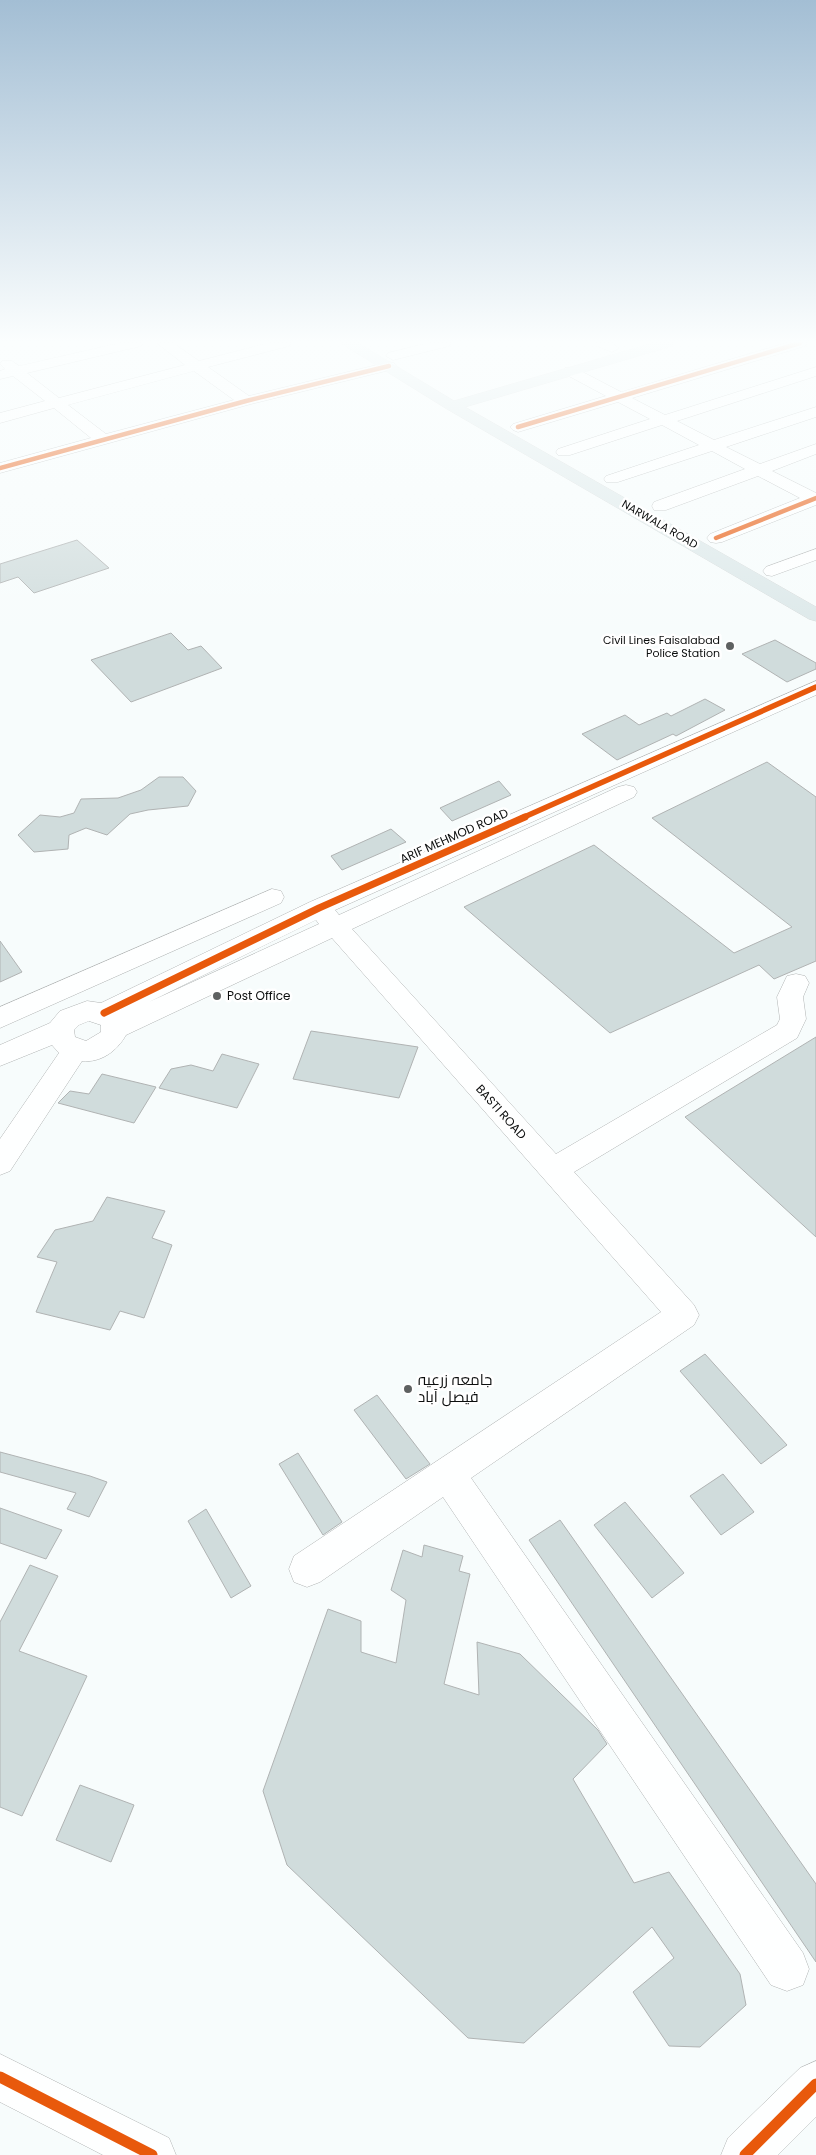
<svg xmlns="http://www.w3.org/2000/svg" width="816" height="2155" viewBox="0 0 816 2155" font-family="Poppins,Cairo,sans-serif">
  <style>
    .building { fill: #d0dcdc; stroke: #b0b3b3 }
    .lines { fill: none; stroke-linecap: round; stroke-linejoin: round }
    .minor-casing { stroke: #b1b4b4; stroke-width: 1 }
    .major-casing { stroke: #d5d8d8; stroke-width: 1 }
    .minor { fill: #feffff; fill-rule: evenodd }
    .major { fill: #dce8e9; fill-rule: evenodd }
    .cycleway-far3-casing { stroke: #fff; stroke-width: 6 }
    .cycleway-far2-casing { stroke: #fff; stroke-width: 8 }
    .cycleway-far1-casing { stroke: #fff; stroke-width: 10 }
    .cycleway-casing { stroke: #fff; stroke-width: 14 }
    .cycleway-far3 { stroke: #e8590c; stroke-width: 4.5 }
    .cycleway-far2 { stroke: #e8590c; stroke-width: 5.5 }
    .cycleway-far1 { stroke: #e8590c; stroke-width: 7 }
    .cycleway { stroke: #e8590c; stroke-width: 11 }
    .poi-dot { fill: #5e6161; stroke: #fff; stroke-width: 2 }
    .labels { text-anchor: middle; stroke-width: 5; stroke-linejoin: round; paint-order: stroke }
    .far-street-label { font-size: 11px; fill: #0c0e0e; stroke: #fff }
    .far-poi-label { font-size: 11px; fill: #0c0e0e; stroke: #fff; text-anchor: end }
    .street-label { font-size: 12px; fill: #0c0e0e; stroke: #fff }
    .poi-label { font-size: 12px; fill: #0c0e0e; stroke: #fff; text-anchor: start }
    .near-poi-label { font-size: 15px; fill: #0c0e0e; stroke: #fff; text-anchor: start }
  </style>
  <rect width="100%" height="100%" fill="#f7fcfc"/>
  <g class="building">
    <polygon points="77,540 109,568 34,593 18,577 0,583 0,564"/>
    <polygon points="171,633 188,650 201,646 222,668 131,702 91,660"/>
    <polygon points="775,640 816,663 816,669 787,682 742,654"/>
    <polygon points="705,699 725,710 676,736 673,734 617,760 582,734 625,715 639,725 667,713 671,716"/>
    <polygon points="767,762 816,797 816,961 774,979 759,965 610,1033 464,907 594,845 734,953 792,927 652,818"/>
    <polygon points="159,777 183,777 196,791 188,806 148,810 130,814 107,835 86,828 69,835 68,849 34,852 18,835 40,815 60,817 74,813 81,799 118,798 141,790"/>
    <polygon points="499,781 511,795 452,821 440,808"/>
    <polygon points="391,829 406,842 342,870 331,856"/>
    <polygon points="0,941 22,972 0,982"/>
    <polygon points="311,1031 418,1047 399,1098 293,1079"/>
    <polygon points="816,1037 816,1237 685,1117"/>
    <polygon points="222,1054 259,1064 237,1108 159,1088 171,1069 191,1065 213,1071"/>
    <polygon points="102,1074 156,1087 134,1123 58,1103 70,1091 89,1094"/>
    <polygon points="107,1197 165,1211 152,1238 172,1245 144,1318 120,1311 110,1330 36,1312 57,1262 37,1257 55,1230 93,1221"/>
    <polygon points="705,1354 787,1445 761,1464 680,1371"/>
    <polygon points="377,1395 430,1464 406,1479 354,1410"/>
    <polygon points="0,1452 90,1476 107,1482 89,1517 67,1509 76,1493 0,1472"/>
    <polygon points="298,1453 342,1522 323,1535 279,1464"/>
    <polygon points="723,1474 754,1512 721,1535 690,1496"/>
    <polygon points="625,1502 684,1573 652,1598 594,1525"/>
    <polygon points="0,1508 62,1530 46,1559 0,1543"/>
    <polygon points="206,1509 251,1586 231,1598 188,1521"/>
    <polygon points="560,1520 816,1884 816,1962 529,1540"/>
    <polygon points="424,1545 463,1556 459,1571 470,1574 444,1684 479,1695 477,1642 520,1654 598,1730 607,1744 573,1779 634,1883 669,1872 740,1974 746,2005 700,2047 669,2046 633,1992 674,1958 652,1927 524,2043 468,2038 287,1865 263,1791 328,1609 361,1621 361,1652 396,1663 406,1600 391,1590 403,1550 422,1557"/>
    <polygon points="30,1565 58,1576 19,1651 87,1676 22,1816 0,1807 0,1622"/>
    <polygon points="80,1785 134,1805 111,1862 56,1840"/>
  </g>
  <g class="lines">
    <g class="minor-casing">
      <g id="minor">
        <path d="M120,343H143L141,346L27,373L59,398L185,365L157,343H173L199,361L269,343H291L289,346L208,367L249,396L389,362L394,363L396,366L394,369L251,404L0,473V463L91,438L54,408L0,423V413L45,401L13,376L0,379V371L5,369L0,364L2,361H12L19,366ZM194,371L234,400L106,434L68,405Z"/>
        <polygon points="429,343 451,343 449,346 393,360 386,356 388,353"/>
        <polygon points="595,343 612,343 619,348 612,352 597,346"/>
        <polygon points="786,343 807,343 805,346 632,398 665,415 816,367 816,376 677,421 714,440 816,407 816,417 726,447 760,464 816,444 816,454 772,471 816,493 816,505 722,542 716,543 710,542 707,538 710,534 800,498 758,476 666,510 654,510 652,506 654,502 745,469 712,451 618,482 606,482 604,479 606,476 699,445 662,425 570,455 558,455 556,452 558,449 650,419 618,402 518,432 513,430 510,427 513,424 606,396 565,374 563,371 565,368 575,368 621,392"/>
        <polygon points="816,549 816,560 772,576 766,575 763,571 766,567"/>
        <path d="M816,681V695L335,910L339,915L618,787L626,785L634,787L637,792L634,797L352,929L556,1154L777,1025L780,1019L777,997L787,976L796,974L805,976L809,983L803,997L806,1019L797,1038L574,1172L694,1305L699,1315L694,1325L471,1478L803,1953L809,1969L803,1985L787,1991L771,1985L443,1497L320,1582L307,1587L294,1582L289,1569L294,1556L661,1312L332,938L126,1035C117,1051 101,1063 82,1061L10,1171L0,1175V1139L59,1053L52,1045L0,1066V1045L50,1023L60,1011L87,1001L101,1003L310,902ZM316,920L319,924L149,1002ZM89,1021L101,1025V1032L86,1041L75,1037L74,1030L79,1025Z"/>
        <polygon points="272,889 281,891 284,897 281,903 0,1028 0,1007"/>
        <polygon points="0,2054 169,2138 176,2155 103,2155 0,2102"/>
        <polygon points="816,2061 816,2117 778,2155 721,2155 728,2138 800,2068"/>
      </g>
    </g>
    <g class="major-casing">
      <polygon id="major" points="341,343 358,343 454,401 653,343 674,343 672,346 465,407 816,607 816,621 809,619 447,409"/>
    </g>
    <use href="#minor" class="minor"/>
    <use href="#major" class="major"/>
    <g class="cycleway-far3-casing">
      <g id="cycleway-far3">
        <polyline points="518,427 800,343"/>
        <polyline points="0,468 246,401 389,366"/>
        <polyline points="716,538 816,498"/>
      </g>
    </g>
    <g class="cycleway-far2-casing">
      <polyline id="cycleway-far2" points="522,818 816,687"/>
    </g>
    <g class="cycleway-far1-casing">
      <polyline id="cycleway-far1" points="104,1013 319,908 525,817"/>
    </g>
    <g class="cycleway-casing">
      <g id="cycleway">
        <polyline points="0,2077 152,2155"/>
        <polyline points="745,2155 816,2084"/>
      </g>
    </g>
    <use href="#cycleway-far3" class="cycleway-far3"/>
    <use href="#cycleway-far2" class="cycleway-far2"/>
    <use href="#cycleway-far1" class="cycleway-far1"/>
    <use href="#cycleway" class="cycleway"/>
  </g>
  <linearGradient id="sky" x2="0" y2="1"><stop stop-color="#a3bed4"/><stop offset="0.53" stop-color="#fbfefe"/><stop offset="1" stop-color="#fbfefe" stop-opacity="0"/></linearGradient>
  <rect width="816" height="644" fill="url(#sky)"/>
  <g class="poi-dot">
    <circle cx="730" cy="646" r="5"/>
    <circle cx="217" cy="996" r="5"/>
    <circle cx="408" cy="1389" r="5"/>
  </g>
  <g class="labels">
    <g class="far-street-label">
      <text transform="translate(660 524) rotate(30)" y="4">NARWALA ROAD</text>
    </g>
    <g class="far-poi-label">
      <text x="720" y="644">Civil Lines Faisalabad<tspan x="720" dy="13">Police Station</tspan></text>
    </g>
    <g class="street-label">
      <text transform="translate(454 836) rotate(-24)" y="4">ARIF MEHMOD ROAD</text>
      <text transform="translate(501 1112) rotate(48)" y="4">BASTI ROAD</text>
    </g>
    <g class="poi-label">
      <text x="227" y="1000">Post Office</text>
    </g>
    <g class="near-poi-label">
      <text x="418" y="1385">جامعہ زرعیہ<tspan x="418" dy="17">فیصل آباد</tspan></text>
    </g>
  </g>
</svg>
